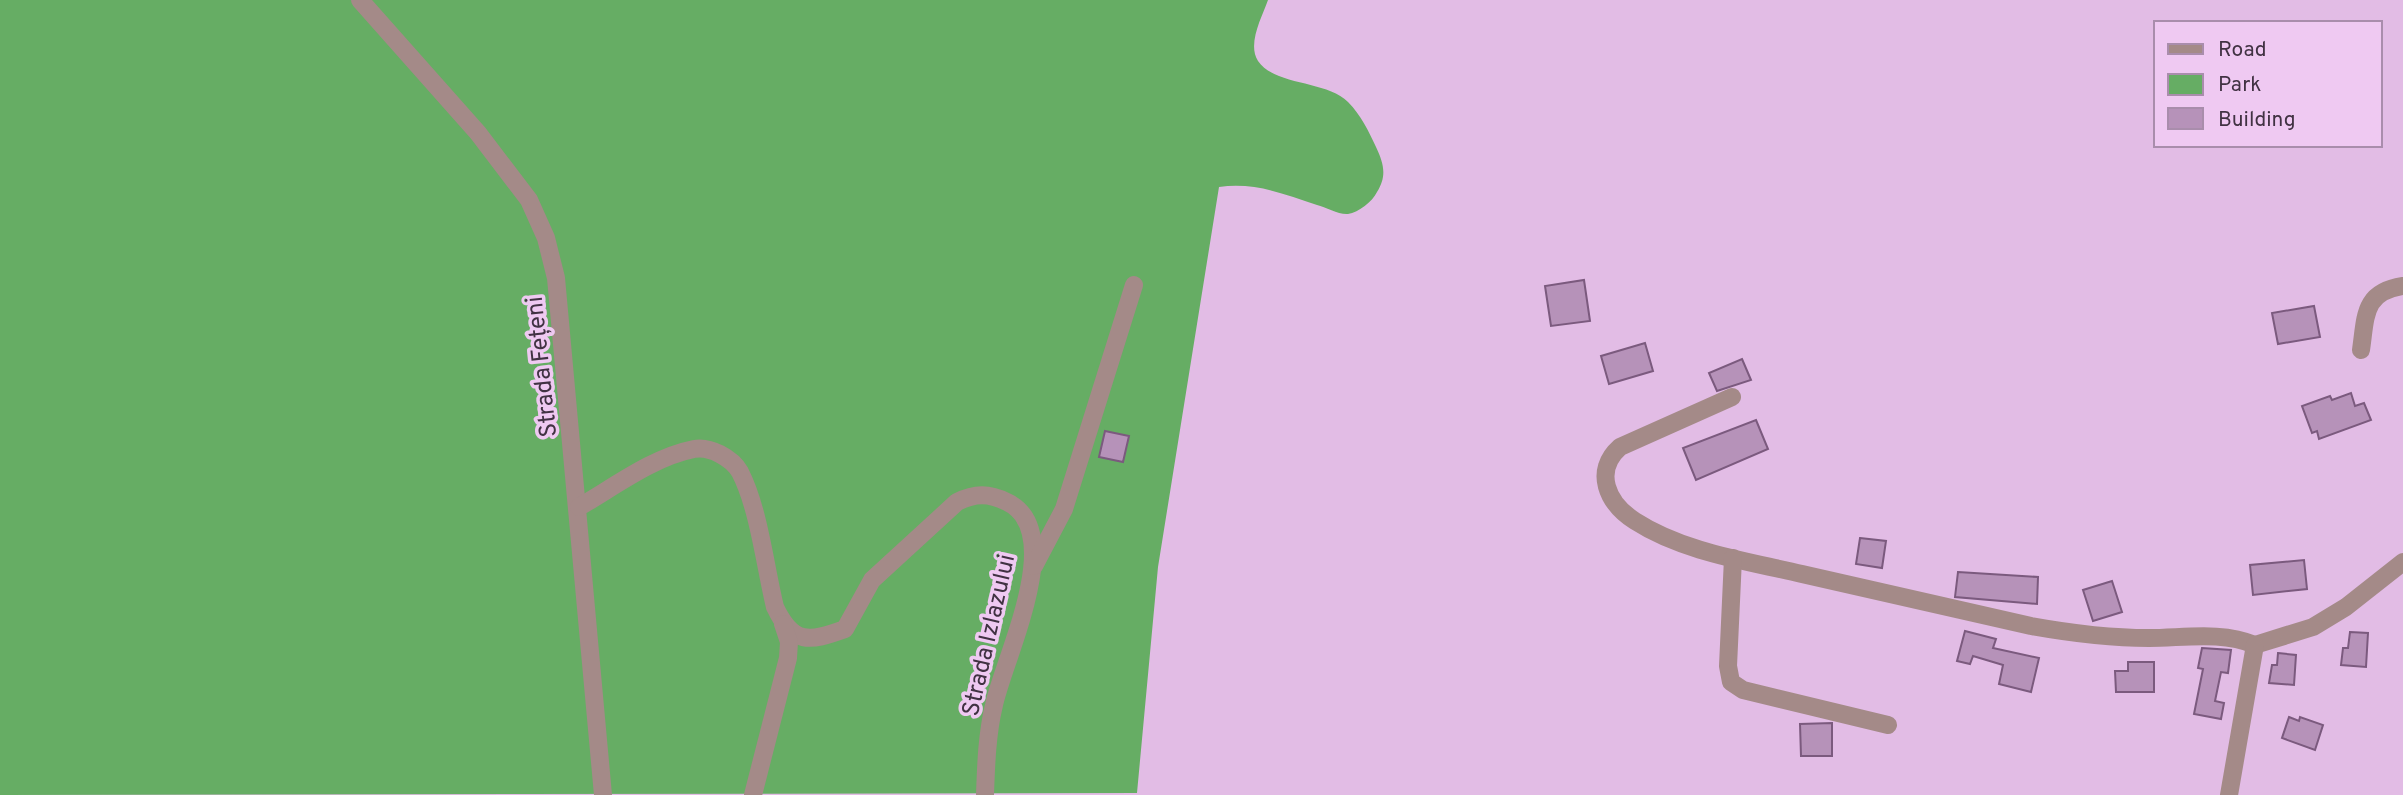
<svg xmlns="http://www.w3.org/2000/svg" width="2403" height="795" viewBox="0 0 2403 795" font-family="Overpass,sans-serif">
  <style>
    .green { fill: #66ad64 }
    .building { fill: #b692b9; stroke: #7b5a7e; stroke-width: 2 }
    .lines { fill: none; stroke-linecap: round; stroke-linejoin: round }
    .minor { stroke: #a48a88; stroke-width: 18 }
    .labels { text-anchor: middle; stroke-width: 7; stroke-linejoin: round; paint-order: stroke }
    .street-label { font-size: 24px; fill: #413243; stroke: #efc9f2 }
  </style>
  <rect width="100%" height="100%" fill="#e2bce5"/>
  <path class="green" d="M0,0H1268C1262,17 1247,44 1258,61C1275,86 1326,80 1348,102C1361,115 1369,132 1376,147C1384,164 1387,176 1377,192C1372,202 1359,212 1348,214C1339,215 1326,207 1317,205C1284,194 1255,182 1219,187L1158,567L1137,793L0,795Z"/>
  <g class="building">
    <polygon points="1584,280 1590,321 1551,326 1545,286"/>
    <polygon points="2314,306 2320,337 2278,344 2272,313"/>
    <polygon points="1645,343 1653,371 1609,384 1601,356"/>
    <polygon points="1742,359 1751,380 1717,391 1709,373"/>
    <polygon points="2351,393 2355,406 2364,403 2371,420 2319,439 2317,431 2312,433 2302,406 2330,396 2332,400"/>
    <polygon points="1756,420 1768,449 1696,480 1683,448"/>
    <polygon points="1105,431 1129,436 1123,462 1099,457"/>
    <polygon points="1860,538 1886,541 1882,568 1856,564"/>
    <polygon points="2304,560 2307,589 2253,595 2250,565"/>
    <polygon points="1958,572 2038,577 2037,604 1955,597"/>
    <polygon points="2112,581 2122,612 2093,621 2083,590"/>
    <polygon points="1965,631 1996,639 1993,648 2039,658 2031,692 1999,684 2003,665 1973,656 1970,664 1957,661"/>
    <polygon points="2350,632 2368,633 2366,667 2341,665 2343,648 2348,648"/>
    <polygon points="2202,648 2231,650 2228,673 2221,672 2215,701 2224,703 2221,719 2194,714 2203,669 2198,668"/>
    <polygon points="2278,653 2296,655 2294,685 2269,683 2272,665 2277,665"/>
    <polygon points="2128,662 2154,662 2154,692 2116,692 2115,671 2128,671"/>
    <polygon points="2289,717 2299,721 2300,717 2323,725 2315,750 2282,738"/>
    <polygon points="1832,723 1832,756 1801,756 1800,724"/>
  </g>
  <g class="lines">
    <g class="minor">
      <polyline points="360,0 478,133 529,200 546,238 556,278 603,795"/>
      <path d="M2361,350C2366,316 2363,292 2403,286"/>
      <path d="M1732,397L1620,447C1593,471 1607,503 1635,521C1683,552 1747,561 1802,574C1879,591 1955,609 2031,626C2070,633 2109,638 2149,638C2184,638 2222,631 2255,645"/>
      <path d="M579,507C614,487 653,457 694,449C710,446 732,458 740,472C759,509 765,566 775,607C793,645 809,642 845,629L872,580L957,502C975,493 989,493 1007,502C1068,531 1004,658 994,705C987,734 986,765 985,795"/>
      <polyline points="1733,558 1728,666 1731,682 1743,690 1888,725"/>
      <polyline points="1034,566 1064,509 1134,285"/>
      <polyline points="2255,645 2313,627 2346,607 2403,562"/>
      <polyline points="753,795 788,658 789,642 783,624"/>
      <polyline points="2229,795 2255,645"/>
    </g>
  </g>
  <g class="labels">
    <g class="street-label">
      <text transform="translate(541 367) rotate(-96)" y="8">Strada Fețeni</text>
      <text transform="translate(988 635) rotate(-77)" y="8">Strada Izlazului</text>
    </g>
  </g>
  <rect x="2154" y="21" width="228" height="126" fill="#efc9f2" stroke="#a98dac" stroke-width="2"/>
  <rect x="2168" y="44" width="35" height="10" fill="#a48a88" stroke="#a98dac" stroke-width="2"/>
  <text x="2218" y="56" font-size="21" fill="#413243">Road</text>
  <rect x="2168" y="74" width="35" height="21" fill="#66ad64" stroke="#a98dac" stroke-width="2"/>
  <text x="2218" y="91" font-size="21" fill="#413243">Park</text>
  <rect x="2168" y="108" width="35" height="21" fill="#b692b9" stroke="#a98dac" stroke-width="2"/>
  <text x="2218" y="126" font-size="21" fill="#413243">Building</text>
</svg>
